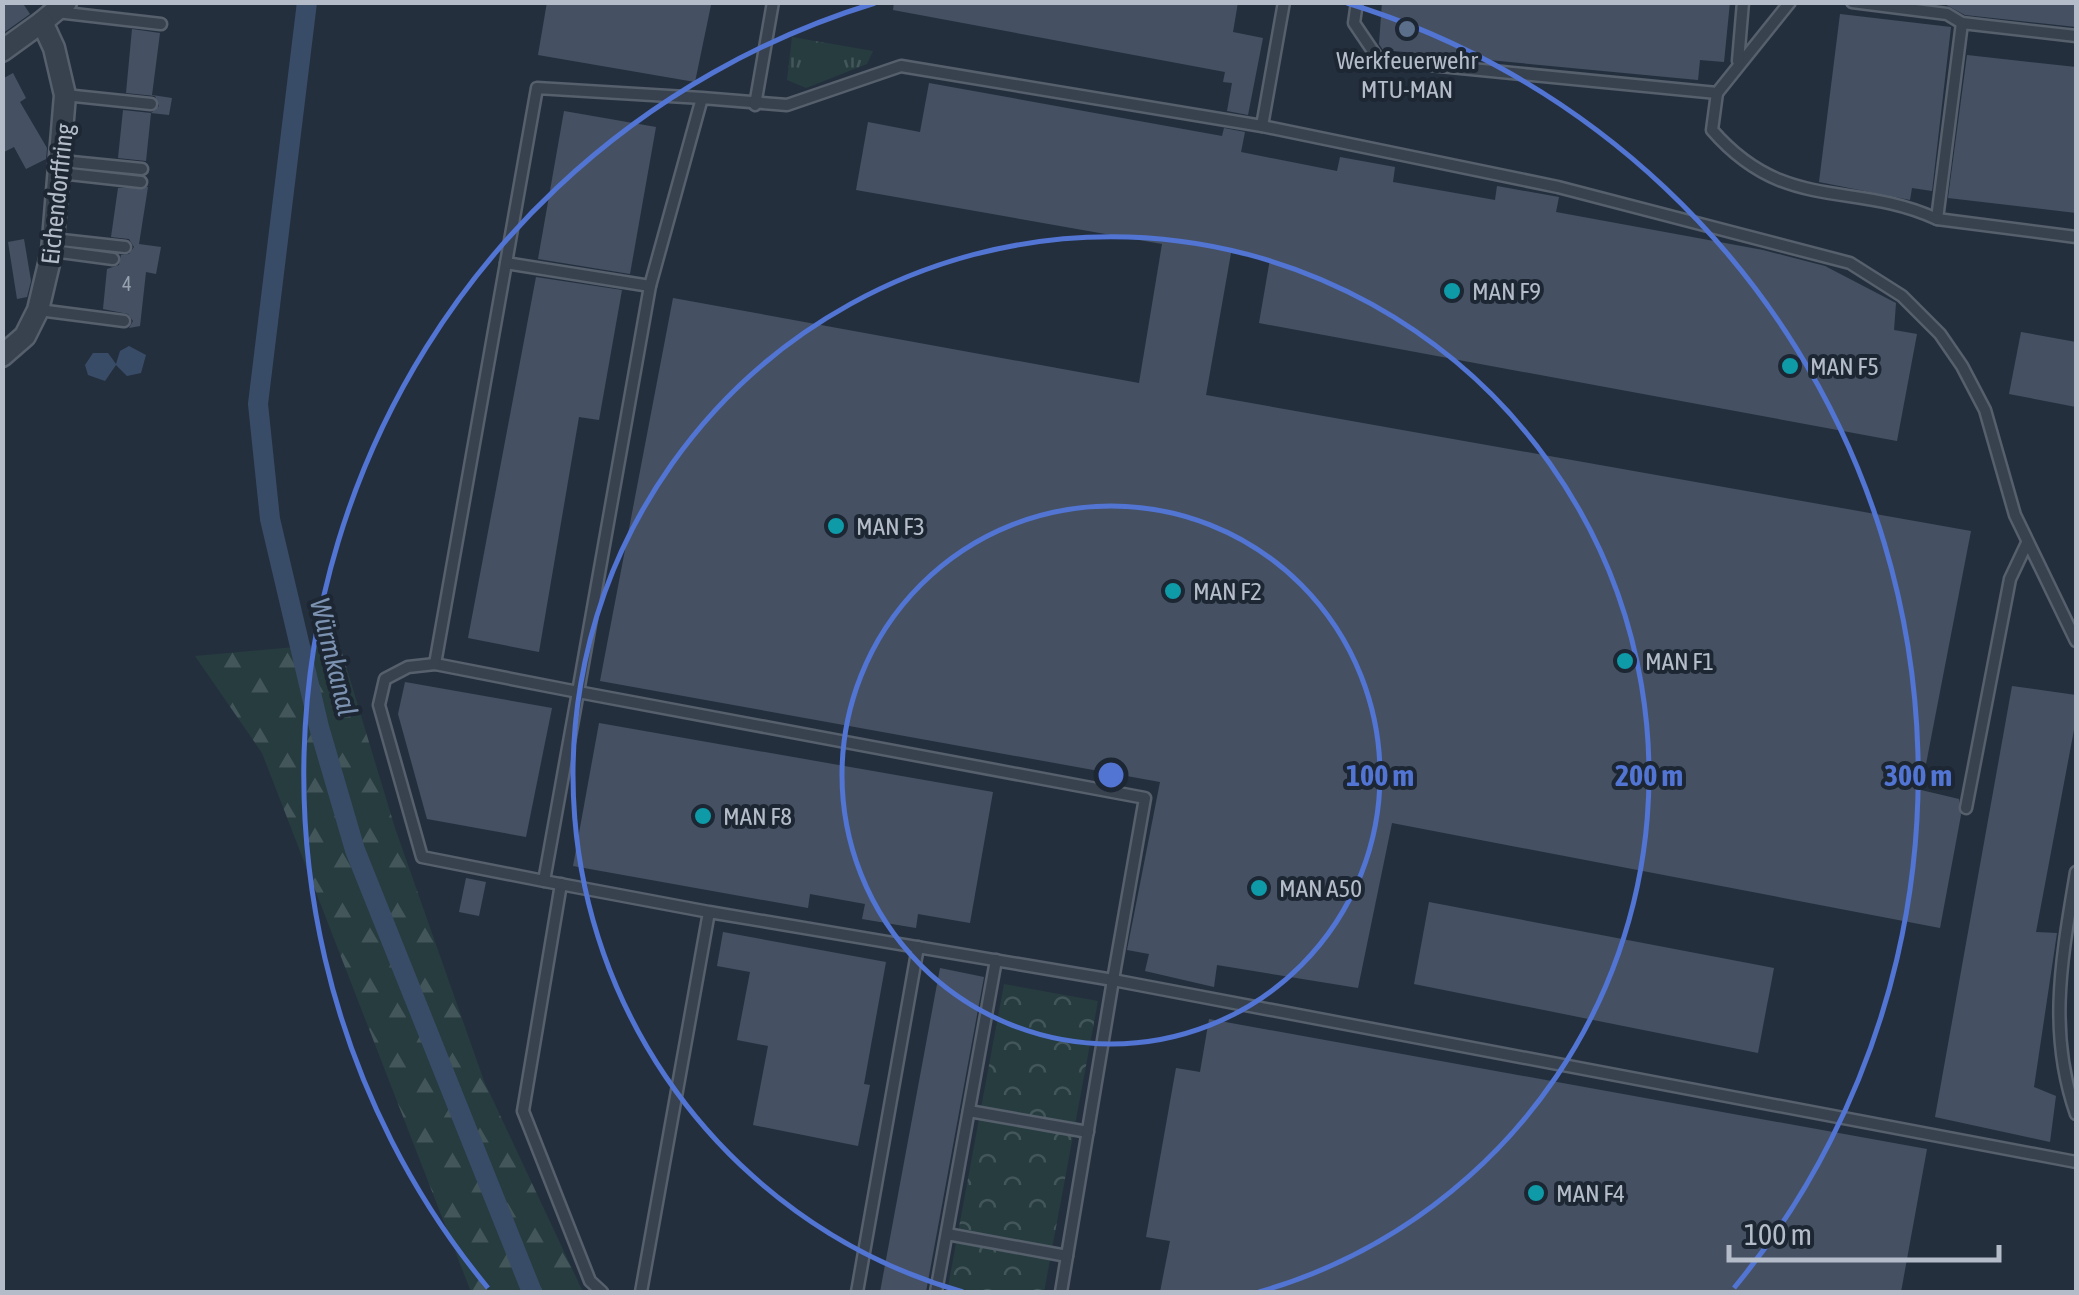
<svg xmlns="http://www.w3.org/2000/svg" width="2079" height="1295" viewBox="0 0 2079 1295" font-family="'Asap Condensed',sans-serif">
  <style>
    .grass { fill: url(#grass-tufts) }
    .forest { fill: url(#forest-firs) }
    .park { fill: url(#park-crowns) }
    .water { fill: #394c67 }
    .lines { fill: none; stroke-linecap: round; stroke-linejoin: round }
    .canal { stroke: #394c67; stroke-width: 20 }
    .building { fill: #455162 }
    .lane-casing { stroke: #565f6c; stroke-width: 15 }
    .street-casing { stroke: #565f6c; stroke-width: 25 }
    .lane { stroke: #38414e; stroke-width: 10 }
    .street { stroke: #38414e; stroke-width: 20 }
    .ring { fill: none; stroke: #5274d3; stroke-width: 5 }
    .service-dot { fill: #5c6f8a; stroke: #1d2633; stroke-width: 4 }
    .culture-dot { fill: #0f9aa8; stroke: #1d2633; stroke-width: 4 }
    .labels { text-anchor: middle; stroke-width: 8; stroke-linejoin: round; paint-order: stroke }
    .number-label { font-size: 20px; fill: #98a1af }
    .poi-label { font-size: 25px; fill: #b4bcc9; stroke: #1d2633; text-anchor: start }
    .street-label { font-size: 25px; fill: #b4bcc9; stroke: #1d2633 }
    .water-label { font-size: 28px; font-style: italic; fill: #7c92b1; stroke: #1d2633 }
    .centre { fill: #5274d3; stroke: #1d2633; stroke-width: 5 }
    .ring-label { font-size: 30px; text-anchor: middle; font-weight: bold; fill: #5274d3; stroke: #1d2633; stroke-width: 8; stroke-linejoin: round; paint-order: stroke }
  </style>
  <defs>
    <pattern id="grass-tufts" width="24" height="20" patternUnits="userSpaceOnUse" patternTransform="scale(2.5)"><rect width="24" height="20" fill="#263c3f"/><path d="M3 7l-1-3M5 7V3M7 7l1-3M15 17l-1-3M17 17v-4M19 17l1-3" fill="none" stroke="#435659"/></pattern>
    <pattern id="forest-firs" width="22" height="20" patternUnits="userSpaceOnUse" patternTransform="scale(2.5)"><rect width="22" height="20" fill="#263c3f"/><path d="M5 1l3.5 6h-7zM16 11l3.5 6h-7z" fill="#435659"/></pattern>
    <pattern id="park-crowns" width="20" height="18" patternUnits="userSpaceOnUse" patternTransform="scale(2.5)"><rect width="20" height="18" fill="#263c3f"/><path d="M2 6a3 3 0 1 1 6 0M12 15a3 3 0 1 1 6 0" fill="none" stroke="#435659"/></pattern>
  </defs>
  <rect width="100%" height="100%" fill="#242f3e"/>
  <polygon class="grass" points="792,37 873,51 867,64 806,88 787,80"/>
  <polygon class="forest" points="339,643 395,828 484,1081 583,1292 471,1292 262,753 195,656"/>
  <polygon class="park" points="1004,984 1098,1001 1044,1292 947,1292"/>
  <polygon class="water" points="129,346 146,355 141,373 127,376 116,365 105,381 88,375 85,365 93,353 108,353 116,364 120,351"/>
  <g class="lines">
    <polyline class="canal" points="307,2 258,404 270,519 319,727 355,850 532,1292"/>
  </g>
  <g class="building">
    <polygon points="2,2 22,2 30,14 2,34"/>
    <polygon points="547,2 711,5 695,82 538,55"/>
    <polygon points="894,2 1238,2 1233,32 1263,38 1248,115 1227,111 1232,83 1223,82 1225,72 893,10"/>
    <polygon points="1382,2 1730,2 1724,62 1700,60 1698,80 1383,50 1379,44"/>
    <polygon points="1941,2 2076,2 2076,27 1965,15"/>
    <polygon points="1840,14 1951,27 1932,191 1912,188 1910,200 1819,182"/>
    <polygon points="132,29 160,33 152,95 172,98 169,115 151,113 146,161 118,158 123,110 151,113 159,106 155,96 126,93"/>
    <polygon points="1967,55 2076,67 2076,213 1948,198"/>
    <polygon points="13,73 26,98 20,102 47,148 46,159 26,169 14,147 2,153 2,79"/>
    <polygon points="929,83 1222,136 1224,128 1245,132 1241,152 1337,171 1340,157 1395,167 1393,182 1495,200 1497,186 1559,197 1556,212 1763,250 1825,266 1896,303 1894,330 1917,334 1897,441 1259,323 1270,259 1231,253 1206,395 1971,531 1921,790 1959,799 1961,815 1940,928 1392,823 1358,988 1217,965 1214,987 1145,971 1149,954 1127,950 1160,782 600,681 673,298 1139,383 1162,244 856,190 868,122 920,132"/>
    <polygon points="564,111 656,127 630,274 538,259"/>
    <polygon points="148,187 139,244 161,247 156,274 146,272 140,326 129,328 133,321 128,314 103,309 107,269 119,265 121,255 129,254 134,247 129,239 111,237 118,188"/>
    <polygon points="24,239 31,281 27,297 17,299 8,242"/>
    <polygon points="536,277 622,290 599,420 579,417 539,652 468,638"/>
    <polygon points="2021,332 2076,342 2076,407 2009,394"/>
    <polygon points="405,682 552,708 526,837 427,819 398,714"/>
    <polygon points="2012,686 2076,695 2076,719 2036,932 2057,933 2034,1087 2056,1096 2050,1142 1935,1117"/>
    <polygon points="599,723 993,792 970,923 918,914 916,928 862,919 865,904 810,894 808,908 573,866"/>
    <polygon points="466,878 486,882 479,916 459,912"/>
    <polygon points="1429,902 1774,968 1758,1053 1414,984"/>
    <polygon points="723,932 886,962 864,1084 870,1085 858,1146 753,1125 768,1046 737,1040 750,972 717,966"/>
    <polygon points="940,968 984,977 972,1042 926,1292 880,1292"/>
    <polygon points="1209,1019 1927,1149 1901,1292 1160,1292 1170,1241 1146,1237 1176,1068 1200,1072"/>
  </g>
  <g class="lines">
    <g class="lane-casing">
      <g id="lane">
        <polyline points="1357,2 1354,23 1379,60 1717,93 1790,2"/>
        <polyline points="1852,2 1947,14 1962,23 2076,36"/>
        <polyline points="57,12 161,24"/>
        <polyline points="1962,23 1937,219 2076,237"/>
        <polyline points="1738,61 1743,2"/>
        <path d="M1717,93L1712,130C1785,214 1852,180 1937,219"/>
        <polyline points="65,95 151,104"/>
        <polyline points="702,98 537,88 435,664 578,692 650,286 702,98 787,105 901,66 1262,126 1284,2"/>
        <polyline points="755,105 773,2"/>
        <polyline points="1262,126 1558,187 1850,263 1902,296 1940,334 1962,366 1985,410 2015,515 2076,641"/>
        <polyline points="62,161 142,169"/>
        <polyline points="60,173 141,182"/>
        <polyline points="53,239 125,247"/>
        <polyline points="53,251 113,259"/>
        <polyline points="506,263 650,286"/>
        <polyline points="39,310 124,321"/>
        <polyline points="435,664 408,667 385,679 379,705 422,857 544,881"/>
        <polyline points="1966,808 2010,579 2027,543"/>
        <path d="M2076,872C2062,957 2047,1031 2076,1114"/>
        <polyline points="561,884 523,1111 590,1281 602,1292"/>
        <polyline points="969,1111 1088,1132"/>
        <polyline points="947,1234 1067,1256"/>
        <polyline points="641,1292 709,912 544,881 578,692 1145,798 1113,980 709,912"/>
        <polyline points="857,1292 918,947"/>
        <polyline points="936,1292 996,960"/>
        <polyline points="1061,1292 1113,980 2076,1162"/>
      </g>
    </g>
    <g class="street-casing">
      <g id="street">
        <polyline points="42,22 66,2"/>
        <polyline points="2,51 42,22 54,48 65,95 52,251 38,310 25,336 2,356"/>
      </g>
    </g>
    <use href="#lane" class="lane"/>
    <use href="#street" class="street"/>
  </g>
  <g class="ring">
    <circle cx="1111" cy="775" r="269"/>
    <path d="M963 1292A538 538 0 1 1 1259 1292"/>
    <path d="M488 1288A807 807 0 0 1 875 3M1347 3A807 807 0 0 1 1734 1288"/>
  </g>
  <circle class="service-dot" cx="1407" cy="29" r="10"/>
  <g class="culture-dot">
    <circle cx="1452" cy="291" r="10"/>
    <circle cx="1790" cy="366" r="10"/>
    <circle cx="836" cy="526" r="10"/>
    <circle cx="1173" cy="591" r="10"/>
    <circle cx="1625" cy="661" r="10"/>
    <circle cx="703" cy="816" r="10"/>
    <circle cx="1259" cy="888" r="10"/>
    <circle cx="1536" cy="1193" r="10"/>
  </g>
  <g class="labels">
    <g class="number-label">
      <text x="127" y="291">4</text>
    </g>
    <g class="poi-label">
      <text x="1407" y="69" text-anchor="middle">Werkfeuerwehr<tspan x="1407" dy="29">MTU-MAN</tspan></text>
      <text x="1472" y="300">MAN F9</text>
      <text x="1810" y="375">MAN F5</text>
      <text x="856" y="535">MAN F3</text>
      <text x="1193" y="600">MAN F2</text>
      <text x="1645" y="670">MAN F1</text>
      <text x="723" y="825">MAN F8</text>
      <text x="1279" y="897">MAN A50</text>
      <text x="1556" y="1202">MAN F4</text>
    </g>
    <g class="street-label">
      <text transform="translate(57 194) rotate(-84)" y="9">Eichendorffring</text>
    </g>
    <g class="water-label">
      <text transform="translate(334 657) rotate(76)" y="10">Würmkanal</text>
    </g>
  </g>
  <circle cx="1111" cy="775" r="15" class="centre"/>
  <g class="ring-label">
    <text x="1380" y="786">100 m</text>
    <text x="1649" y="786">200 m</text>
    <text x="1918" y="786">300 m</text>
  </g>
  <rect width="2079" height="1295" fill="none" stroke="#b4bcc9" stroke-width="10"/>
  <path d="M1729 1245v15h270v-15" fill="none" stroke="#b4bcc9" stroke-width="5"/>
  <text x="1744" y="1245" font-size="30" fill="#b4bcc9" stroke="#1d2633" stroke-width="8" paint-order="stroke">100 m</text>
</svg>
